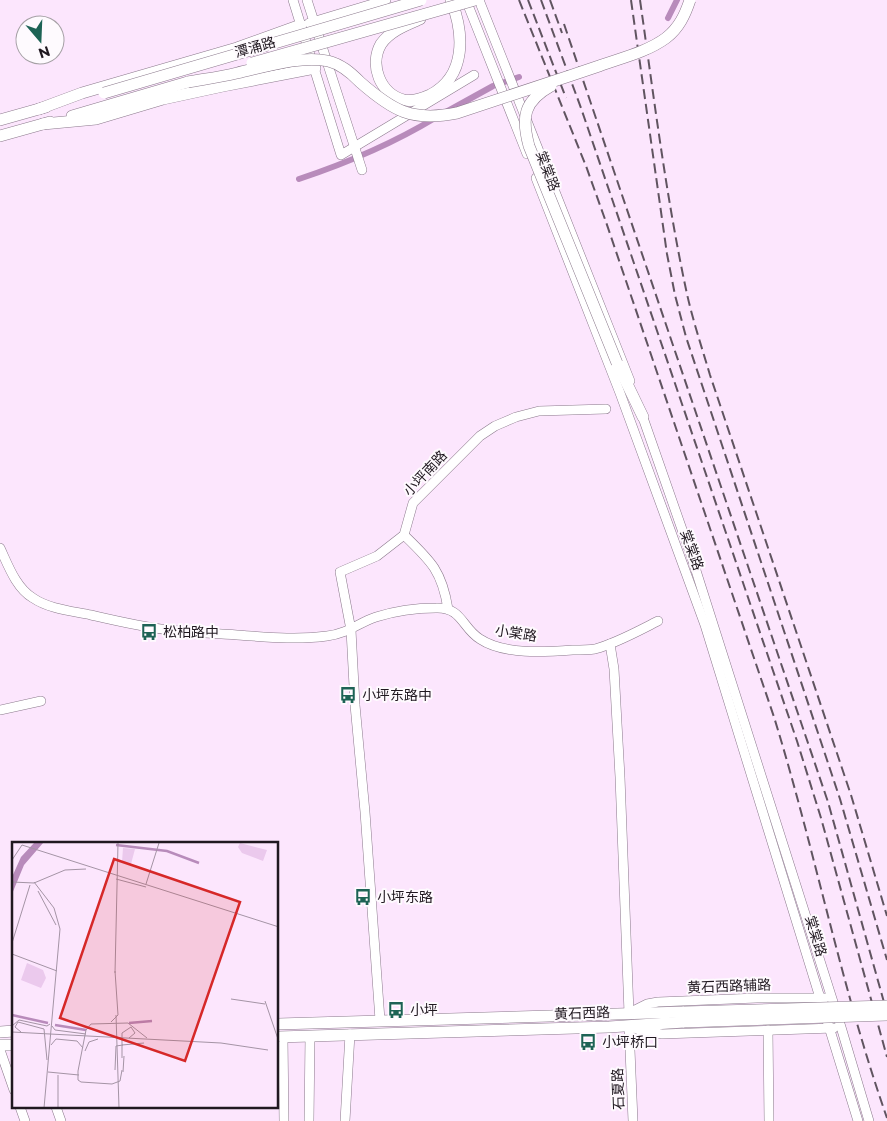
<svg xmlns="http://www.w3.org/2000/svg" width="887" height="1121" viewBox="0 0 887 1121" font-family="Montserrat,'Noto Sans SC',sans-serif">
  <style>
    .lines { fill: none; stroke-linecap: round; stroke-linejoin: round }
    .canal { stroke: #b88bbb; stroke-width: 6 }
    .minor-casing { stroke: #8b798c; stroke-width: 10 }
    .major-casing { stroke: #8b798c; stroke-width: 12 }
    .minor { stroke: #fff; stroke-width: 9 }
    .major { stroke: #fff; stroke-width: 11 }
    .rail { stroke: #605460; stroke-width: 2; stroke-dasharray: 10 5; stroke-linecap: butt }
    .major-bridge-casing { stroke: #8b798c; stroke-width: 12; stroke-linecap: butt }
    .major-bridge { stroke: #fff; stroke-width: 11 }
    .labels { text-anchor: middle; stroke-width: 4; stroke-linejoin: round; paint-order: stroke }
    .street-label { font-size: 14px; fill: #201820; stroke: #fefafe }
    .poi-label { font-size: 14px; fill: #201820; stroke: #fefafe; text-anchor: start }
    .inset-river { fill: none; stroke: #b88bbb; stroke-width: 2.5 }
    .inset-road { fill: none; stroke: #a494a5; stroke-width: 1 }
    .view { fill: #d62828; fill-opacity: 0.15; stroke: #d62828; stroke-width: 2.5 }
    .inset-edge { fill: none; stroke: #201820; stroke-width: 2.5 }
  </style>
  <rect width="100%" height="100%" fill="#fce6fd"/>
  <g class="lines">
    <g class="canal">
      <polyline points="668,18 677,0"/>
      <polyline points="446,112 493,86 519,77"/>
      <path d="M299,179C347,163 392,144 435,118"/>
    </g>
    <g class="minor-casing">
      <g id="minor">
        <polyline points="293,0 341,155 474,75"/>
        <polyline points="307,0 362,170"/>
        <polyline points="466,0 527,154"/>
        <polyline points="479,0 630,381"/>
        <polyline points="309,23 386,0"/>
        <polyline points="536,178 620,393 705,625 858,1121"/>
        <polyline points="641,412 692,558 841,1027 869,1121"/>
        <path d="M404,535C431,561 442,571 448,609"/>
        <path d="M0,548C8,565 16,588 33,598C49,609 72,611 91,615C117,621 142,627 169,630C191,633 214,633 237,635C266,637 297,640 327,636C349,633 358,623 376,617C395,611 416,608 436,608C462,607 462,628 480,639C504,655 545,652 573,650C580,650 588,650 595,649C617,643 638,631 658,621"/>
        <polyline points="610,644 614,669 620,777 629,1013 647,1004 658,1002 757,998 825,998"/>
        <polyline points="0,710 41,701"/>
        <polyline points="380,1020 365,812 355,705 351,630 340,572 377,556 404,535 413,503 480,436 495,426 516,417 539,411 606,409"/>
        <polyline points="768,1030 769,1121"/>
        <polyline points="283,1037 284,1121"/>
        <polyline points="0,1050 14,1090"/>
        <polyline points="20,1107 25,1121"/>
        <polyline points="56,1107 61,1121"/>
        <polyline points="309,1121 310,1036"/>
        <polyline points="345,1121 350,1034"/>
        <polyline points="633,1121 629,1026 642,1031 662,1034 834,1028"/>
      </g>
    </g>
    <g class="major-casing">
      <g id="major">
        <path d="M420,19C406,25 390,31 381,44C369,65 380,94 404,100C413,102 421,99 430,95C467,76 464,33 451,0"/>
        <polyline points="39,109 82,93 237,48 301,25"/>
        <polyline points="72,116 188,82"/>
        <polyline points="0,120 46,107"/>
        <polyline points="43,124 96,119 163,99 223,86 315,68"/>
        <polyline points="0,136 50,122"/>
        <polyline points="617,363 643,417"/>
        <polyline points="278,1024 684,1012"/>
        <polyline points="0,1032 14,1031"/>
        <polyline points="278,1037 609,1027 684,1022"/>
        <polyline points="0,1045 14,1045"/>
      </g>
    </g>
    <use href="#minor" class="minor"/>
    <use href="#major" class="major"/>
    <g class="rail">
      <path d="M519,0L586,166L606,222L774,717C815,850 841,987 887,1118"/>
      <polyline points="528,0 566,98"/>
      <polyline points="541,0 581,108 797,741 821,818 887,1057"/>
      <polyline points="550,0 562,33"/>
      <polyline points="631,0 667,254 675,295 686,337 840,799 887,960"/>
      <path d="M640,0C654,98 666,197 687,294C693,321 702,348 710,375L851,795L887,916"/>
      <polyline points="564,24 828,802 887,1013"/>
    </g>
    <g class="major-bridge-casing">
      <g id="major-bridge">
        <polyline points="252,63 475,0"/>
        <path d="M188,82C205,79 221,77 237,73C264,67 301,55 328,61C341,64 351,73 360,82C393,111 412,122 457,113C505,97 552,82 599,66C621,58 647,52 666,38C679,28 685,15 690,0"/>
        <path d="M551,86C524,101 521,117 529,146L617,363"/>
        <polyline points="104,93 421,0"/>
        <polyline points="684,1012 887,1006"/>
        <polyline points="684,1022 887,1015"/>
      </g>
    </g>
    <use href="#major-bridge" class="major-bridge"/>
  </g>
  <defs>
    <g id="bus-bare" transform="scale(1.35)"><path d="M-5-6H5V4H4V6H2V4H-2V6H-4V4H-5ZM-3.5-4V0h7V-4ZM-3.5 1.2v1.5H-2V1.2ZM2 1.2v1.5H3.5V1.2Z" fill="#1d6355" stroke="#fefafe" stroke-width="2.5" paint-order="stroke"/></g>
  </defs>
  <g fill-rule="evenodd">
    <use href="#bus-bare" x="149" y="632"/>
    <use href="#bus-bare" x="348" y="695"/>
    <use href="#bus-bare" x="363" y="897"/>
    <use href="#bus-bare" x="396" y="1010"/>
    <use href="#bus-bare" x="588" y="1042"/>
  </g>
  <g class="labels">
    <g class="street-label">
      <text transform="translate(255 47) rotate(-16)" y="5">潭涌路</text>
      <text transform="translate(548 171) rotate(69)" y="5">棠棠路</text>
      <text transform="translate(425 473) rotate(-47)" y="5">小坪南路</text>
      <text transform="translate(692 550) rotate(70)" y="5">棠棠路</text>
      <text transform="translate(516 633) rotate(9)" y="5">小棠路</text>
      <text transform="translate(816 936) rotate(73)" y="5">棠棠路</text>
      <text transform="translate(729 986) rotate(-2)" y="5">黄石西路辅路</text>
      <text transform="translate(582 1013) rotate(-2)" y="5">黄石西路</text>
      <text transform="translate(618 1089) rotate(-92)" y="5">石夏路</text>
    </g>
    <g class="poi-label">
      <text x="163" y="637">松柏路中</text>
      <text x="362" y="700">小坪东路中</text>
      <text x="377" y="902">小坪东路</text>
      <text x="410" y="1015">小坪</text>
      <text x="602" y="1047">小坪桥口</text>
    </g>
  </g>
  <g transform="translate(12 842)">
    <rect width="266" height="266" fill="#fce6fd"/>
    <path d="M228,1L255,8L251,19L230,11L226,5ZM111,6L123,7L119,22L110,20ZM15,121L31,128L34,136L29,146L9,138Z" fill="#ebc9ed"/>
    <path d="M22,1H31L12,23L0,52V35L9,15Z" fill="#b88bbb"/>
    <path class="inset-river" d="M104,3L155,9L187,21M0,173L36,181M117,181L140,179M43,183L74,188"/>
    <path class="inset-road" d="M0,18L10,3L267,85M104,37L134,45M0,40L22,41L53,28L74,27M22,40L42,66L48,87L32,266M134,42L147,1M26,49L44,83M0,101L18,43M0,112L45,129M103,131L106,1M219,157L253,162M253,159L267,200M104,173L107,266M99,180L106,173L103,129M0,184L7,178L35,184L38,182M40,184L43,188L74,192M0,190L209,201L256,208M9,190L3,185L6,180L32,187L35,218M39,203L44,197L65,199L71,206M110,203L132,201M73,209L77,200L86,197M110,216V191L119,185L123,191L117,196M103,228L104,204L111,203M66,229V238L69,240L100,242L108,239L110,228M66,229L74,188L79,182L116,181L135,196M36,230L67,233M111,230L112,214M46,266V233"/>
    <path class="view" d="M102,17L228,60L173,219L48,176Z"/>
    <rect width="266" height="266" class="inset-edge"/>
  </g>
  <g transform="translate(40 40) rotate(161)"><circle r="24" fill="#fefafe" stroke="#a5a0a5"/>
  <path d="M0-4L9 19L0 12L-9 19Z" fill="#1d6355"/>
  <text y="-8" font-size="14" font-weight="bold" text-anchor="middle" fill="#201820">N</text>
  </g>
</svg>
